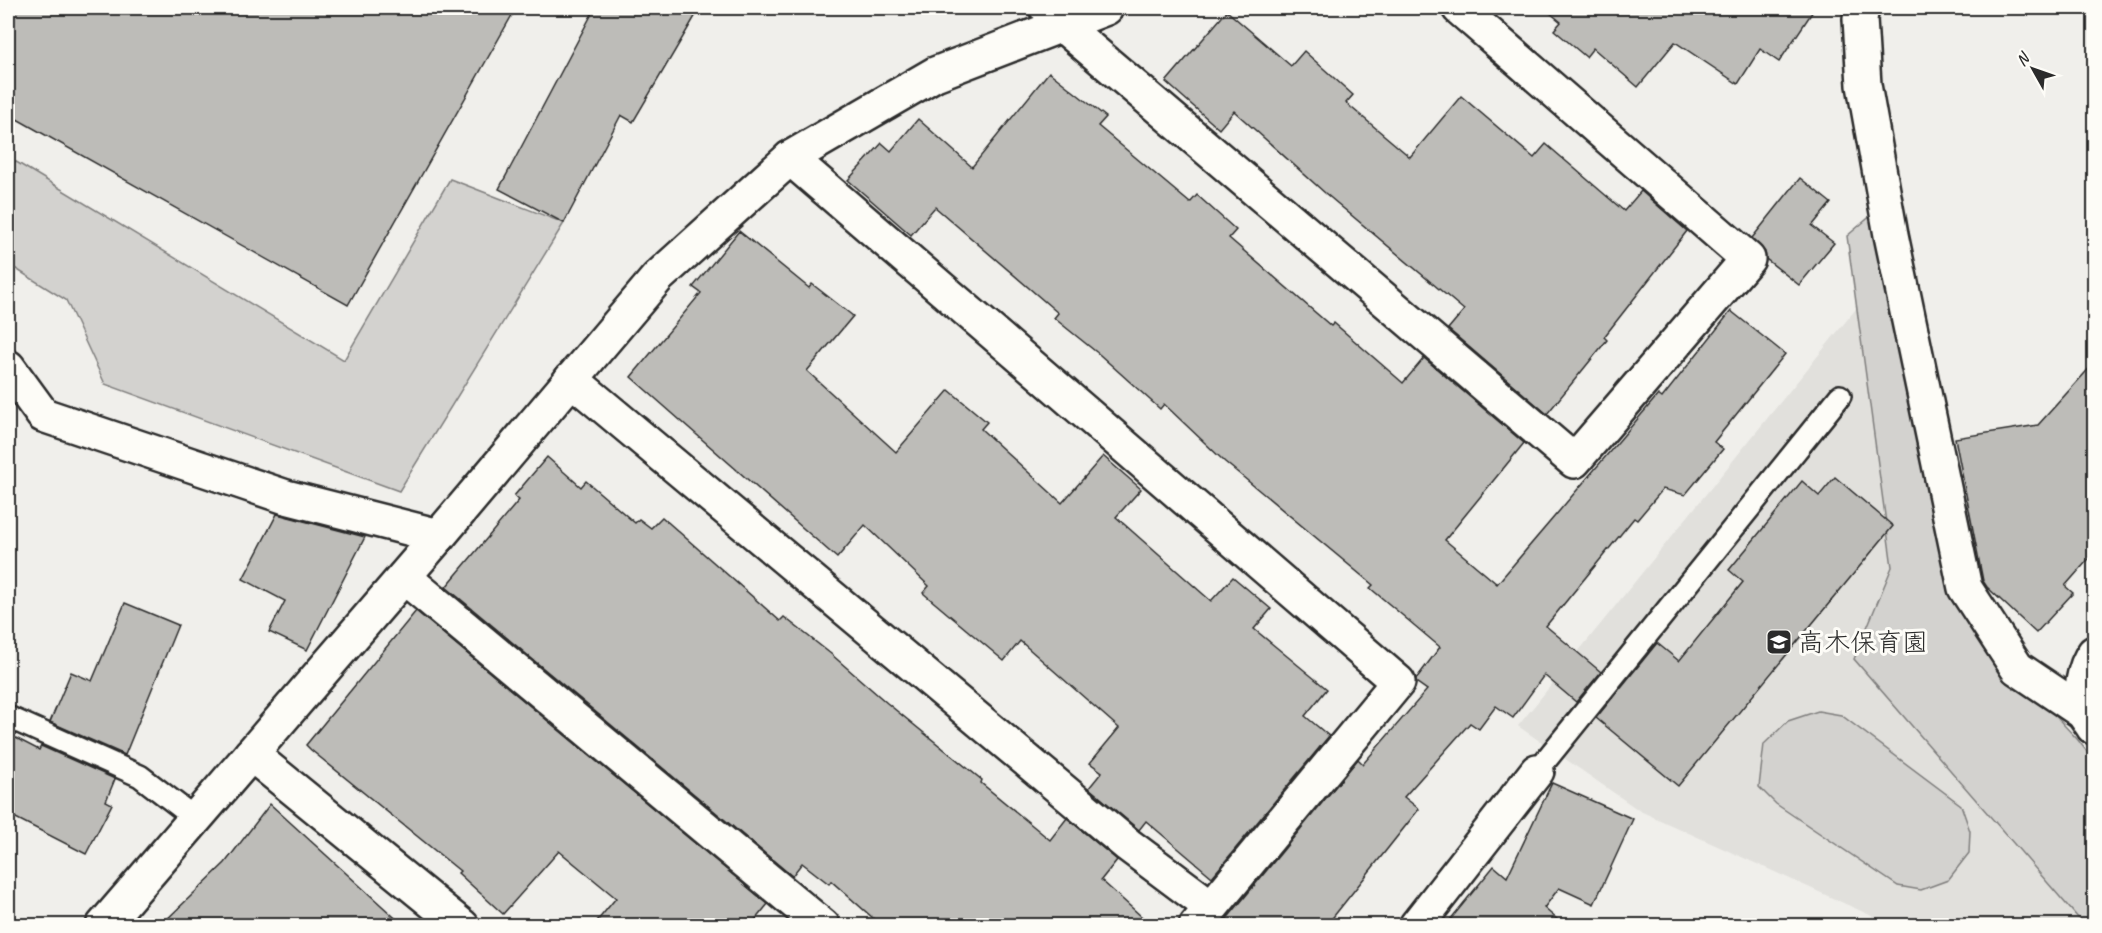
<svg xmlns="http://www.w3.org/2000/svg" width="2102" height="933" viewBox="0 0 2102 933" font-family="Caveat,'Klee One',sans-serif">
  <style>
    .built { fill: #e1e0dc }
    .green { fill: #d3d2cf; stroke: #7f7e7d; stroke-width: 1.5 }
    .building { fill: #bdbcb8; stroke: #2b2b2b; stroke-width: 1.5 }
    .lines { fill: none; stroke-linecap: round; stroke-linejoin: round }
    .service-casing { stroke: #2b2b2b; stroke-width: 26 }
    .minor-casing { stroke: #2b2b2b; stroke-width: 38 }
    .tertiary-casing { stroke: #2b2b2b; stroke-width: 38 }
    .service { stroke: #fdfcf7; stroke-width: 21 }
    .minor { stroke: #fdfcf7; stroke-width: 33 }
    .tertiary { stroke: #fdfcf7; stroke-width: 33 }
    .labels { text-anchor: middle; stroke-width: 6; stroke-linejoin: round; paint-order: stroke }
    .poi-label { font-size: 26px; fill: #2b2b2b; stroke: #fdfcf7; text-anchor: start }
  </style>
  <rect width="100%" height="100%" fill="#f0efeb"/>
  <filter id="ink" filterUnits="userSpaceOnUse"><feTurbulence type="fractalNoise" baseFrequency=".0167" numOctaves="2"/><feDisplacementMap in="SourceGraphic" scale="12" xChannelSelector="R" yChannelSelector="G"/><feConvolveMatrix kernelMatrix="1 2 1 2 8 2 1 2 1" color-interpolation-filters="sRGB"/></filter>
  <g filter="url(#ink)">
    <polygon class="built" points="1885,273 1937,597 2094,925 1892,925 1640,811 1518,726"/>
    <g class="green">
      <polygon points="8,157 344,360 450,179 564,223 399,491 105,384 66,300 8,264"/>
      <polygon points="1872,215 1941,557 1965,619 2078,740 2094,761 2094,925 2077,925 2079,919 1854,659 1892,567 1847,236"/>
      <polygon points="1818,711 1841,715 1961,805 1970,831 1969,853 1948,880 1921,890 1898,886 1776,804 1759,787 1764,744 1788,721"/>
    </g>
    <g class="building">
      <polygon points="8,8 516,8 348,305 8,114"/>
      <polygon points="595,8 700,8 633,122 621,115 564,223 499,189"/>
      <polygon points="1544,8 1815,8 1779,62 1760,49 1738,84 1675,42 1638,87 1593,48 1586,57 1554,30 1561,22"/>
      <polygon points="1227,11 1291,66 1304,51 1353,95 1346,103 1410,157 1461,96 1534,158 1546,144 1624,211 1641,191 1687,231 1604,337 1607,340 1547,414 1448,329 1464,310 1325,193 1234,111 1219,129 1166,82"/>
      <polygon points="1049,72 1106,117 1098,126 1190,203 1197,195 1236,230 1229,238 1331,326 1334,323 1403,383 1424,358 1524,443 1445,540 1497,584 1658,395 1662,398 1731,311 1785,354 1714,442 1723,449 1685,495 1663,489 1637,520 1634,518 1546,626 1601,672 1576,702 1544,675 1513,718 1496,706 1479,729 1470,723 1404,797 1419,809 1326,926 1221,926 1358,759 1363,764 1427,690 1416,682 1416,679 1440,647 1370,588 1373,585 1225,462 1164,404 1160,409 1100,355 1054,318 1058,313 935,207 911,235 848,180 882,143 891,151 918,119 972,167"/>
      <polygon points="1800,178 1831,203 1812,226 1834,243 1799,285 1766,259 1765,252 1752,238"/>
      <polygon points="739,231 809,288 812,284 853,316 807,371 896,452 949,390 987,422 981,429 1062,503 1103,456 1141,489 1116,517 1211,601 1233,577 1271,609 1254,629 1327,689 1305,716 1329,736 1212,877 1146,821 1139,830 1089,788 1102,772 1090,763 1119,728 1020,641 1004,661 923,593 929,586 865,525 837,558 631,377 701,293 693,287"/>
      <polygon points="2094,363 2094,553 2065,586 2073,593 2036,633 1987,587 1983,581 1955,438 2038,425"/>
      <polygon points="547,457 581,487 586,481 635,523 639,519 651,528 662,517 780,621 784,617 831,654 887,703 982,780 981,783 1050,840 1067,818 1117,860 1101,880 1152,926 882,926 831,881 829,884 802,863 792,876 446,587 519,500 514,496"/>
      <polygon points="1835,477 1893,526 1678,786 1596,718 1657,643 1679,661 1743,582 1729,570 1802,481 1819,496"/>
      <polygon points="277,514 365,537 307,650 269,632 285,601 243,579"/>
      <polygon points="125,603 178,625 125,755 50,722 71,672 92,681"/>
      <polygon points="416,611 768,904 750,926 593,926 616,898 559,851 503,914 458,873 460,871 311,750 306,745"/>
      <polygon points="8,734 39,750 41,746 115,779 106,801 112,804 86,854 8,814"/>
      <polygon points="1552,783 1633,819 1594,904 1559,888 1544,908 1565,926 1445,926 1494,866 1507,877"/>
      <polygon points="270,804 404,926 160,926 225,863"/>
    </g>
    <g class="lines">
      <g class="service-casing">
        <g id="service">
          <polyline points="1039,8 1062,25"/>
          <polyline points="8,717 140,776 196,819"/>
          <polyline points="1537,771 1840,396"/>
        </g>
      </g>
      <g class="minor-casing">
        <g id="minor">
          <polyline points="1862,8 1860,19 1864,85 1891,235 1965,588 2017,668 2084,713"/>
          <polyline points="1062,25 1574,461 1748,259 1459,8"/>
          <polyline points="790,158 1398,682 1196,926"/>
          <polyline points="8,367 43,415 286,497 439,536"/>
          <polyline points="571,379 1128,845 1211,907"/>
          <polyline points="404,577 823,926"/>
          <path d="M2093,727C2091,723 2087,719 2085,715C2077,699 2084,666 2094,653"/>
          <polyline points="251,754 462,926"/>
          <polyline points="1416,926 1537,771"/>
        </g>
      </g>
      <g class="tertiary-casing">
        <polyline id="tertiary" points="103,926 439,536 658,277 790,158 935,74 1106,8"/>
      </g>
      <use href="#service" class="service"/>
      <use href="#minor" class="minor"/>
      <use href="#tertiary" class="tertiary"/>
    </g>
  </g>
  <defs>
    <g id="school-square" transform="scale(1.35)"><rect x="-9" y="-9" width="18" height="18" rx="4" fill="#2b2b2b" stroke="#fdfcf7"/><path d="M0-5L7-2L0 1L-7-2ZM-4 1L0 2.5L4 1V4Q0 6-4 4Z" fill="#fff"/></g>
  </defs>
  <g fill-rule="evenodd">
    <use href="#school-square" x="1779" y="642"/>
  </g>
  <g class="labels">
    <g class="poi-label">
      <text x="1798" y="651">高木保育園</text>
    </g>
  </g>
  <rect width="2102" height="933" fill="none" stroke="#fdfcf7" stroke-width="30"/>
  <rect x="15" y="15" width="2072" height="903" fill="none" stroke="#2b2b2b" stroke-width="2" filter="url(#ink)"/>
  <g transform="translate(2033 69) rotate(310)" stroke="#fdfcf7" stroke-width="4.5" paint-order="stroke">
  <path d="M0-4.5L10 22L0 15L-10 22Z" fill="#2b2b2b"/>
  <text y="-9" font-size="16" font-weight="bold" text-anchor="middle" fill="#2b2b2b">N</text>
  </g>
</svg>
